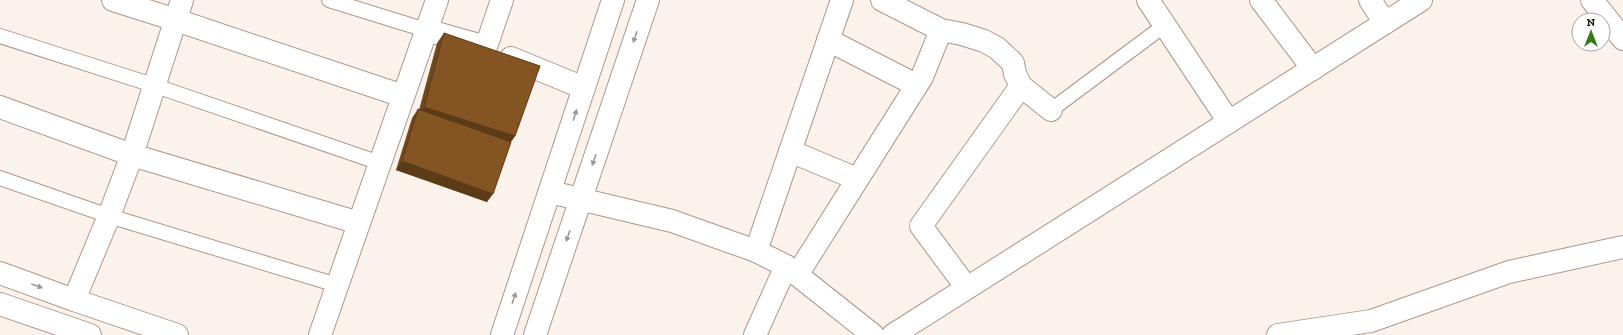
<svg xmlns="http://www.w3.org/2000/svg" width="1623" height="335" viewBox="0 0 1623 335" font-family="'Zilla Slab',serif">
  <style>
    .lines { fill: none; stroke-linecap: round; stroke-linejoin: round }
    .service-casing { stroke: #ae978a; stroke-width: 16 }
    .minor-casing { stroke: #ae978a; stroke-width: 24 }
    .tertiary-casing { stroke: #ae978a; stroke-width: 24 }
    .secondary-casing { stroke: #ae978a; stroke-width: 24 }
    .service { stroke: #fff; stroke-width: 14 }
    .minor { stroke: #fff; stroke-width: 22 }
    .tertiary { stroke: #fff; stroke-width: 22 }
    .secondary { stroke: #fff; stroke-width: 22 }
    .wall { fill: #72481d }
    .shaded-wall { fill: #5c3b18 }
    .building { fill: #845422; stroke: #5c3b18 }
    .oneway { fill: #9c9895 }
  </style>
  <rect width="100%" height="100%" fill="#fcf2ec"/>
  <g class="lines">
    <g class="service-casing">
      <g id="service">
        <polyline points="329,0 426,30"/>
        <polyline points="0,36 153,85 380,163"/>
        <polyline points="1051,110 1165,25"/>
        <polyline points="0,178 109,216 337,285"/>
      </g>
    </g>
    <g class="minor-casing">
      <g id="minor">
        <polyline points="113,0 176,20 403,96"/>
        <polyline points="882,0 941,30 962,34 984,41 997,48 1013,63 1015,74 1021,86 1051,110"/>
        <polyline points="1148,0 1229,122"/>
        <polyline points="1261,0 1313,69"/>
        <polyline points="1370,0 1385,23"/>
        <polyline points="1592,0 1623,39"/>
        <polyline points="426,30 486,47 502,0"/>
        <polyline points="828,40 916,85"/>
        <polyline points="511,58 584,88"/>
        <polyline points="0,107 132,155 359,223"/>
        <polyline points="790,151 857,179"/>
        <polyline points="550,192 672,221 756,251 786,266 873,335"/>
        <polyline points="756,251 842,0"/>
        <polyline points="797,275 922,77 941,30"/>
        <polyline points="967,288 921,226 1021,86"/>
        <polyline points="74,300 109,216 132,155 182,0"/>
        <polyline points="320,335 437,0"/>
        <polyline points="755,335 786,266"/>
        <polyline points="893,335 1421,0"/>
        <polyline points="1278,335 1371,321 1509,272 1623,247"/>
      </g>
    </g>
    <g class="tertiary-casing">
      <g id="tertiary">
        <polyline points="0,273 74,300 177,335"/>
        <polyline points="0,304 90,335"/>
      </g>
    </g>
    <g class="secondary-casing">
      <g id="secondary">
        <polyline points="502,335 613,0"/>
        <polyline points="535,335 648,0"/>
      </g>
    </g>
    <use href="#service" class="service"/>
    <use href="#minor" class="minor"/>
    <use href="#tertiary" class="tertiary"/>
    <use href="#secondary" class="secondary"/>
  </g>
  <polygon class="wall" points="444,33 515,136 511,142 487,202 396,170 412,118 418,109 419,110 437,43"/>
  <g class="shaded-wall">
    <polygon points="424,107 515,136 508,145 417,116"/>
    <polygon points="402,161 493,194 487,202 396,170"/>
  </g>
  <g class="building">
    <polygon points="444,33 540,66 515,136 424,107"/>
    <polygon points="418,109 511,142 493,194 402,161"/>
  </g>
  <defs><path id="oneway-solid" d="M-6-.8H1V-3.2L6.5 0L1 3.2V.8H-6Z"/></defs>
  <g class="oneway">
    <use href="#oneway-solid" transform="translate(635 37) rotate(109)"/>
    <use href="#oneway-solid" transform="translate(575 115) rotate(-72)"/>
    <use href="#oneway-solid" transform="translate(594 160) rotate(109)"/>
    <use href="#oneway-solid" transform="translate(568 236) rotate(109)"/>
    <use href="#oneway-solid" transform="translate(37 286) rotate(20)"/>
    <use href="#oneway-solid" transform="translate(514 298) rotate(-71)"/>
  </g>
  <g transform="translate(1591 32)"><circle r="19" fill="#ffffff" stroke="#a7a3a1"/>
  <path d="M0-3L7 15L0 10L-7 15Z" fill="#377a1a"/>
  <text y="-6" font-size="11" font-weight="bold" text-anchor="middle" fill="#221914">N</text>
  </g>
</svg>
